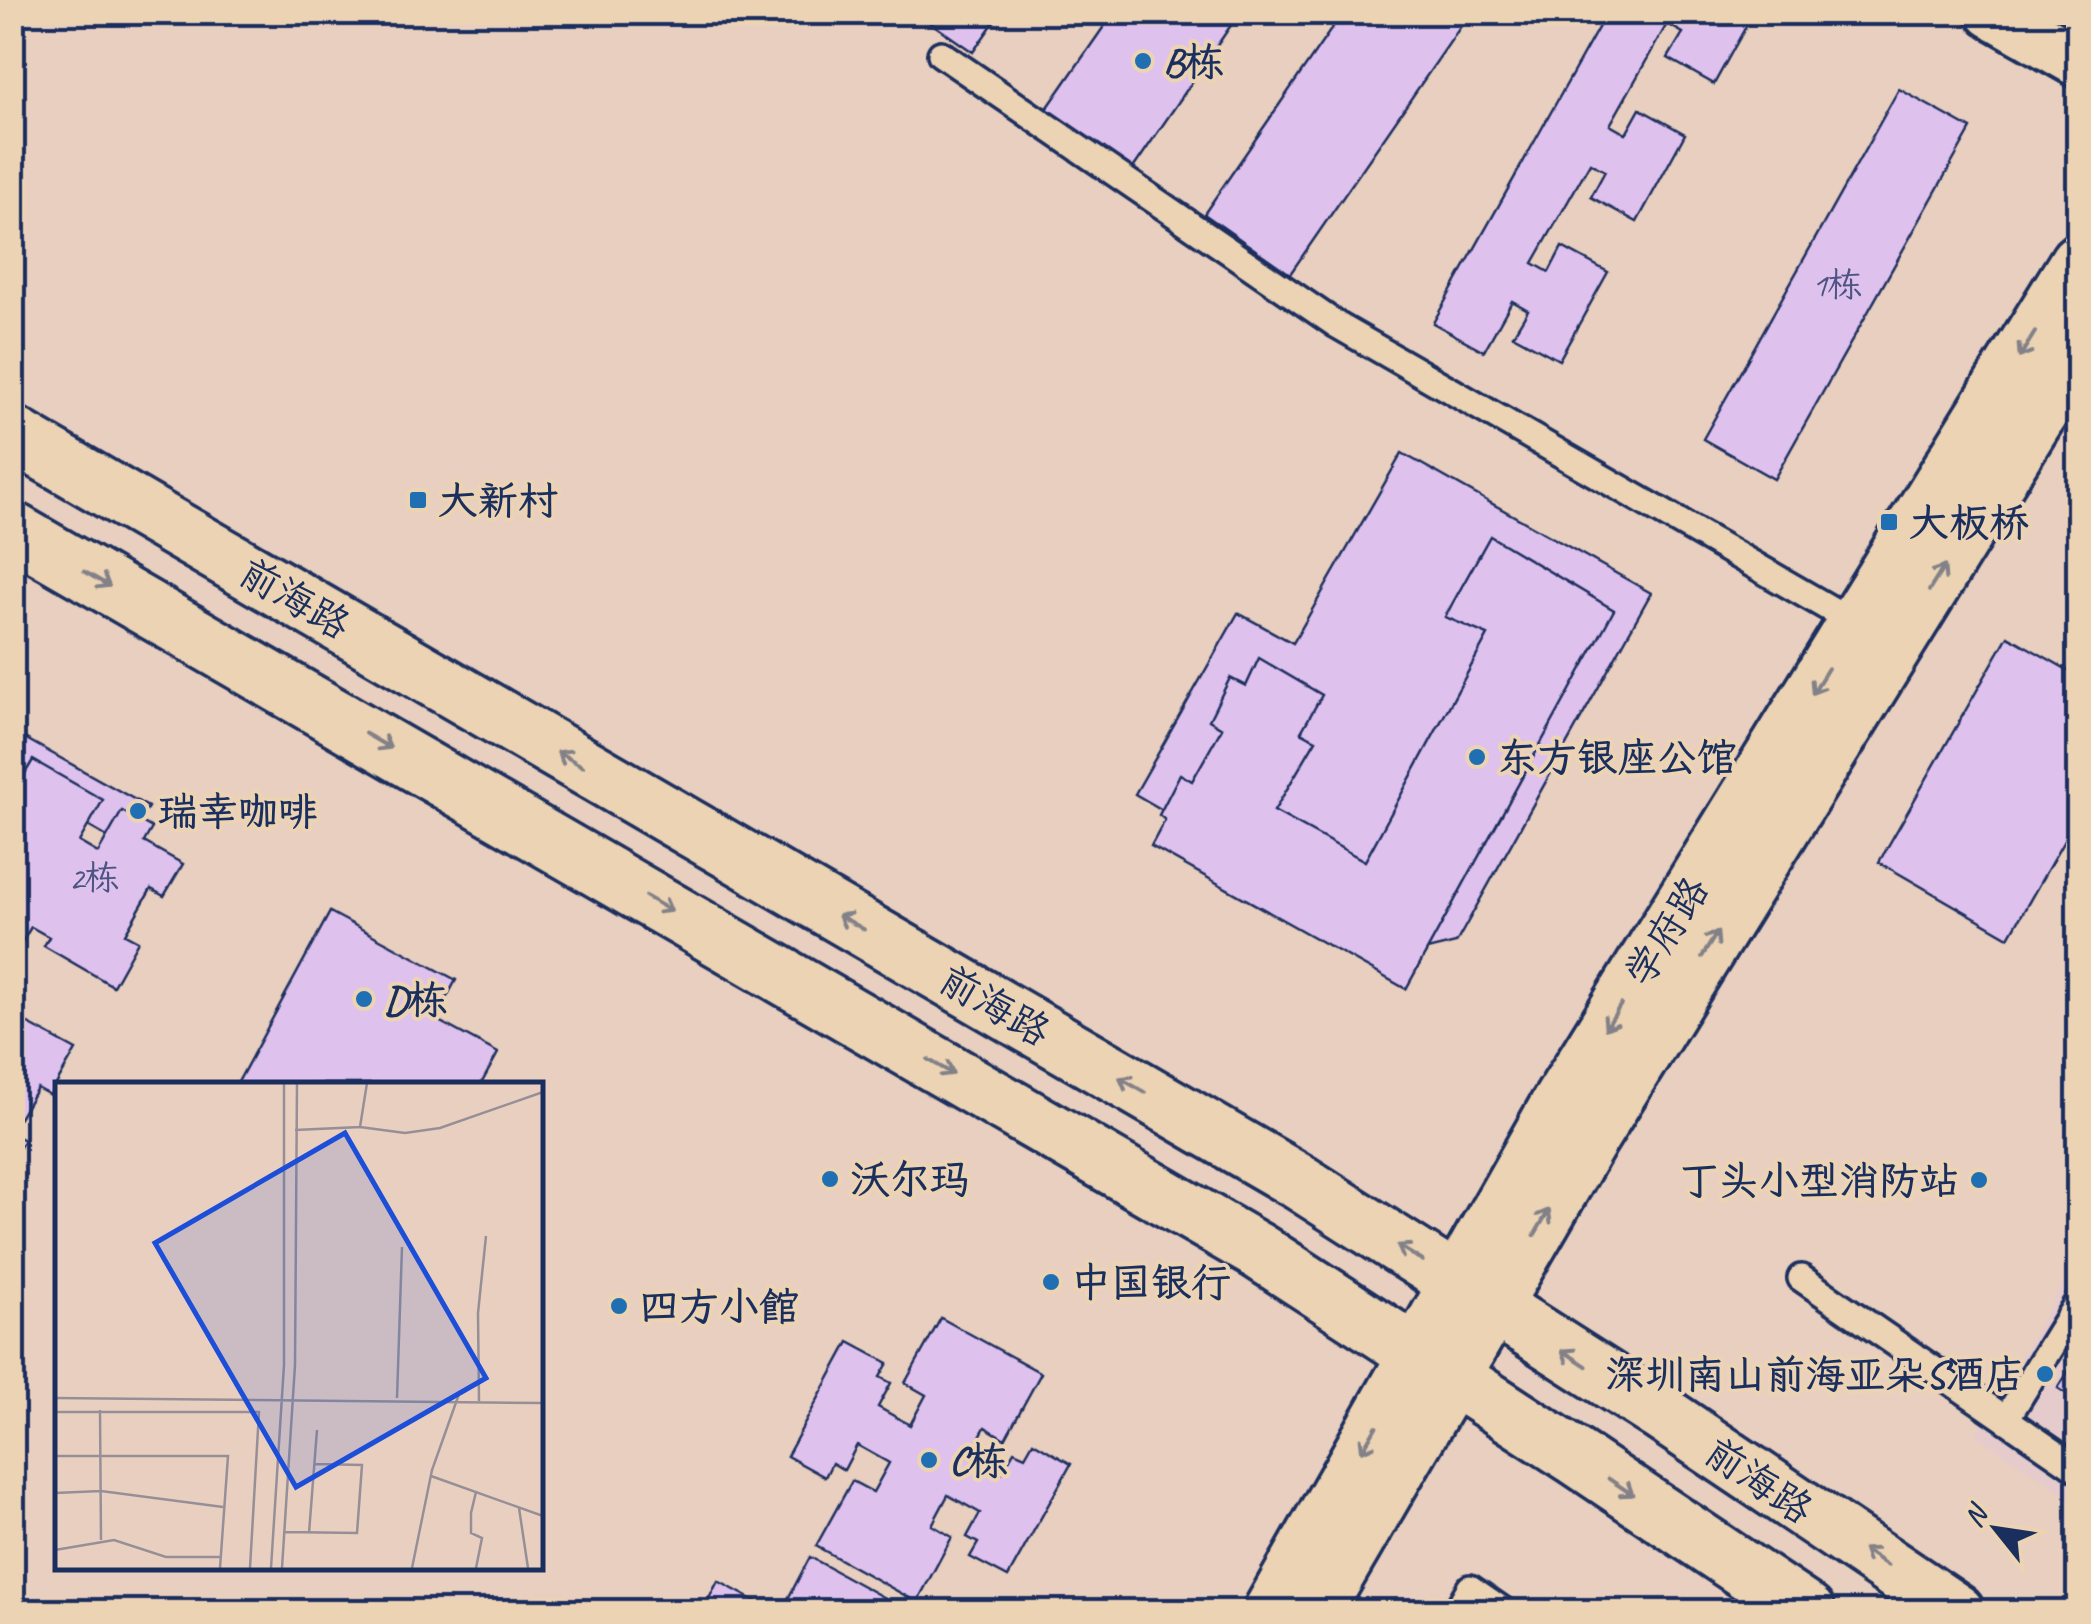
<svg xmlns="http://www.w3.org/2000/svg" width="2091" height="1624" viewBox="0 0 2091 1624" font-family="Caveat,'LXGW WenKai TC',sans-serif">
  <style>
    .built { fill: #e6cbcd }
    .building { fill: #dfc1ee; stroke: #1b2f5e; stroke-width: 2.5 }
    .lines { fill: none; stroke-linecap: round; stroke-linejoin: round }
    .service-casing { stroke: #1b2f5e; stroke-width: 32 }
    .minor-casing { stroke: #1b2f5e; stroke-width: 58 }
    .secondary-casing { stroke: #1b2f5e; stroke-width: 62 }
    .service { stroke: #ebd3b3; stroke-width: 25 }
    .minor { stroke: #ebd3b3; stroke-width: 50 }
    .secondary { stroke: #ebd3b3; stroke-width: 55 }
    .oneway { stroke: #838188 }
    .poi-dot { fill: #1f6fb2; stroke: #ebd3b3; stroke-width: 4 }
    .labels { text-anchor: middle; stroke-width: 8; stroke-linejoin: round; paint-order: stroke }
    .number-label { font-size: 35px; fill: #4c5482 }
    .poi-label { font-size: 40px; font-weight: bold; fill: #1b2f5e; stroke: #ebd3b3; text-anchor: start }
    .street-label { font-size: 40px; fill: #1b2f5e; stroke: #ebd3b3 }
    .inset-road { fill: none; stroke: #978f98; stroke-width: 2.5 }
    .view { fill: #1d4ed8; fill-opacity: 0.15; stroke: #1d4ed8; stroke-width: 5 }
    .inset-edge { fill: none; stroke: #1b2f5e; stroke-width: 5 }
  </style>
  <rect width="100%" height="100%" fill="#e9cfbf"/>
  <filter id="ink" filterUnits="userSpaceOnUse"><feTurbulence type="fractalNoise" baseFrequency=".01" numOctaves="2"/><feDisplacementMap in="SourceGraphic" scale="20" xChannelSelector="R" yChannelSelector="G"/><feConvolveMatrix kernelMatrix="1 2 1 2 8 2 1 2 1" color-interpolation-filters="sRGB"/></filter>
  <g filter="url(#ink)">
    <polygon class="built" points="2078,1257 2078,1503 1976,1435"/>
    <g class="building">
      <polygon points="915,12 1001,12 973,52"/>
      <polygon points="1114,12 1240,12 1132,170 1046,110"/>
      <polygon points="1343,12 1464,12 1468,16 1290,274 1204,214"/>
      <polygon points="1607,12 1754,12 1714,84 1668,58 1683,33 1667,24 1610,125 1626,134 1640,109 1685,134 1637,222 1591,197 1605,171 1590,163 1533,263 1549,272 1562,247 1608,272 1559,360 1513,335 1528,310 1512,301 1484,351 1433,323"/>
      <polygon points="1899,89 1971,129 1774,479 1703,439"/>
      <polygon points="1402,453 1651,593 1456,943 1411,954 1135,794 1238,613 1293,643"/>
      <polygon points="1490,536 1614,610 1406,989 1151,846 1165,820 1159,815 1180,774 1192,781 1222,728 1209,720 1230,678 1246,686 1259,658 1322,695 1301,732 1316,740 1274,811 1365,861 1488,635 1445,617"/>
      <polygon points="2008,636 2078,676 2078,816 2009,937 1879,862"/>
      <polygon points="12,731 148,807 125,847 12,783"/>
      <polygon points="33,760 103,800 79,842 98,853 122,811 152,828 144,842 183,864 164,896 151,889 125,934 138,941 113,986 44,946 49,937 31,927 12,959 12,835 21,819 12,814 12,795"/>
      <polygon points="330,912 456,980 435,1019 498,1053 481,1084 237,1084"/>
      <polygon points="12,1015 76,1050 50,1095 37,1088 12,1130"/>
      <polygon points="12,1134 24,1140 12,1161"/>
      <polygon points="941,1318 1041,1373 1005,1439 985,1427 969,1457 1001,1474 1014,1451 1025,1456 1033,1442 1071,1464 1008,1577 970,1557 978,1543 967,1537 980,1513 948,1495 932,1525 952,1537 917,1602 816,1546 852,1481 873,1492 889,1463 857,1445 844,1470 832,1463 825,1477 787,1456 849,1342 888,1363 880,1377 891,1383 878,1407 910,1425 926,1395 905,1383"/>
      <polygon points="2078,1356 2078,1401 2058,1388"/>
      <polygon points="810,1557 910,1612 781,1612"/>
      <polygon points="718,1581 757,1602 751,1612 702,1612"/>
    </g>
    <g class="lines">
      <g class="service-casing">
        <g id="service">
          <polyline points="941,54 1337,325 1860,626"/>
          <polyline points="1801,1278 2078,1469"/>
          <polyline points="2006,1419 2078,1302"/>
          <polyline points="1456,1612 1470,1588 1505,1612"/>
        </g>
      </g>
      <g class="minor-casing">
        <polyline id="minor" points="1992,12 2078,61"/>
      </g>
      <g class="secondary-casing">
        <g id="secondary">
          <polyline points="12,434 1301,1183 1659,1412 1956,1612"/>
          <polyline points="12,530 1258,1251 1576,1457 1807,1612"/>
          <polyline points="1324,1596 1591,1137 2078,350"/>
          <polyline points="1271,1612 1556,1109 2078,262"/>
        </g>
      </g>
      <use href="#service" class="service"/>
      <use href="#minor" class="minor"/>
      <use href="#secondary" class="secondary"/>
    </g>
    <defs><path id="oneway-shaft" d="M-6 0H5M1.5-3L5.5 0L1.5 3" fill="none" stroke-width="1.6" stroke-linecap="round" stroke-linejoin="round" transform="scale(2.5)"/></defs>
    <g class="oneway">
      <use href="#oneway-shaft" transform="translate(2027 345) rotate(122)"/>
      <use href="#oneway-shaft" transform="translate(1937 578) rotate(-58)"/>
      <use href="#oneway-shaft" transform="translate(97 579) rotate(30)"/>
      <use href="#oneway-shaft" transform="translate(1820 681) rotate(122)"/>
      <use href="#oneway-shaft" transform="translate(378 741) rotate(30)"/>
      <use href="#oneway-shaft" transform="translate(570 759) rotate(-150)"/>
      <use href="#oneway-shaft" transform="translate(659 904) rotate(30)"/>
      <use href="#oneway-shaft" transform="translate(851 922) rotate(-150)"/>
      <use href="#oneway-shaft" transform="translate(1710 944) rotate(-58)"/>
      <use href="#oneway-shaft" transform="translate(1613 1017) rotate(122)"/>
      <use href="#oneway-shaft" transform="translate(941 1067) rotate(30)"/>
      <use href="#oneway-shaft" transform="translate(1132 1085) rotate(-150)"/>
      <use href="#oneway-shaft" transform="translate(1542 1222) rotate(-60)"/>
      <use href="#oneway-shaft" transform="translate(1410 1253) rotate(-148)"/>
      <use href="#oneway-shaft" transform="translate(1574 1358) rotate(-147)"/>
      <use href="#oneway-shaft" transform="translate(1369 1439) rotate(120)"/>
      <use href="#oneway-shaft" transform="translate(1621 1487) rotate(34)"/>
      <use href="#oneway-shaft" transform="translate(1875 1557) rotate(-146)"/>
    </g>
  </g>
  <g class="poi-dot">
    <circle cx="1143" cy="61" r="10"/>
    <rect x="408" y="490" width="20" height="20" rx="5"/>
    <rect x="1879" y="512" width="20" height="20" rx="5"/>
    <circle cx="1477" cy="757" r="10"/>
    <circle cx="138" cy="811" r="10"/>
    <circle cx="364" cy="999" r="10"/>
    <circle cx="830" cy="1179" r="10"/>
    <circle cx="1979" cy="1180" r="10"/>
    <circle cx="1051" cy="1282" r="10"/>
    <circle cx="619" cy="1306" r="10"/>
    <circle cx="2045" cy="1374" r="10"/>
    <circle cx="929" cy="1460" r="10"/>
  </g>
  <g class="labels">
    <g class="number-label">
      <text x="1837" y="296">1栋</text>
      <text x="94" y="889">2栋</text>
    </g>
    <g class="poi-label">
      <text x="1163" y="75">B栋</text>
      <text x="438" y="514">大新村</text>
      <text x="1909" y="536">大板桥</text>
      <text x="1497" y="771">东方银座公馆</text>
      <text x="158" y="825">瑞幸咖啡</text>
      <text x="384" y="1013">D栋</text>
      <text x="850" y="1193">沃尔玛</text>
      <text x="1959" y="1194" text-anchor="end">丁头小型消防站</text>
      <text x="1071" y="1296">中国银行</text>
      <text x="639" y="1320">四方小館</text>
      <text x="2025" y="1388" text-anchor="end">深圳南山前海亚朵S酒店</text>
      <text x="949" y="1474">C栋</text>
    </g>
    <g class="street-label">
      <text transform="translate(295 598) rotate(30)" y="14">前海路</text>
      <text transform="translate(1666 931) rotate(-58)" y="14">学府路</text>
      <text transform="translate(995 1005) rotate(30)" y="14">前海路</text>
      <text transform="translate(1759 1480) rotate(34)" y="14">前海路</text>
    </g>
  </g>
  <g transform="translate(55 1082)">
    <rect width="488" height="488" fill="#e9cfbf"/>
    <path class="inset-road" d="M305,45L350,51L385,46L488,10M240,48L305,45L312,1M0,316L488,321M342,316L347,165M424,319L423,231L431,154M45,328L46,458M0,330H204L195,486M0,374H173L165,486M376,394L488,434M0,411L46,409L168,425M464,426L473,486M230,450L302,451L307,383L260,382M254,451L262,348M0,468L59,458L111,475H165M216,486L229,283V1M227,486L240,283L242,1M357,486L377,388L404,312M421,486L427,456L416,451V431L421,410"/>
    <path class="view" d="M290,51L431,296L241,405L100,161Z"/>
    <rect width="488" height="488" class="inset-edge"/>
  </g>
  <rect width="2091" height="1624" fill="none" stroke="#ebd3b3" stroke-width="50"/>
  <rect x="25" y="25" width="2041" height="1574" fill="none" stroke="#1b2f5e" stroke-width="4" filter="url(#ink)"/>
  <g transform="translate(1996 1529) rotate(300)" stroke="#ebd3b3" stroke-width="8" paint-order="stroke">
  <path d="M0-8L18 38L0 25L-18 38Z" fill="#1b2f5e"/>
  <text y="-15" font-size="28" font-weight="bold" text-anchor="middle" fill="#1b2f5e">N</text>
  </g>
</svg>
